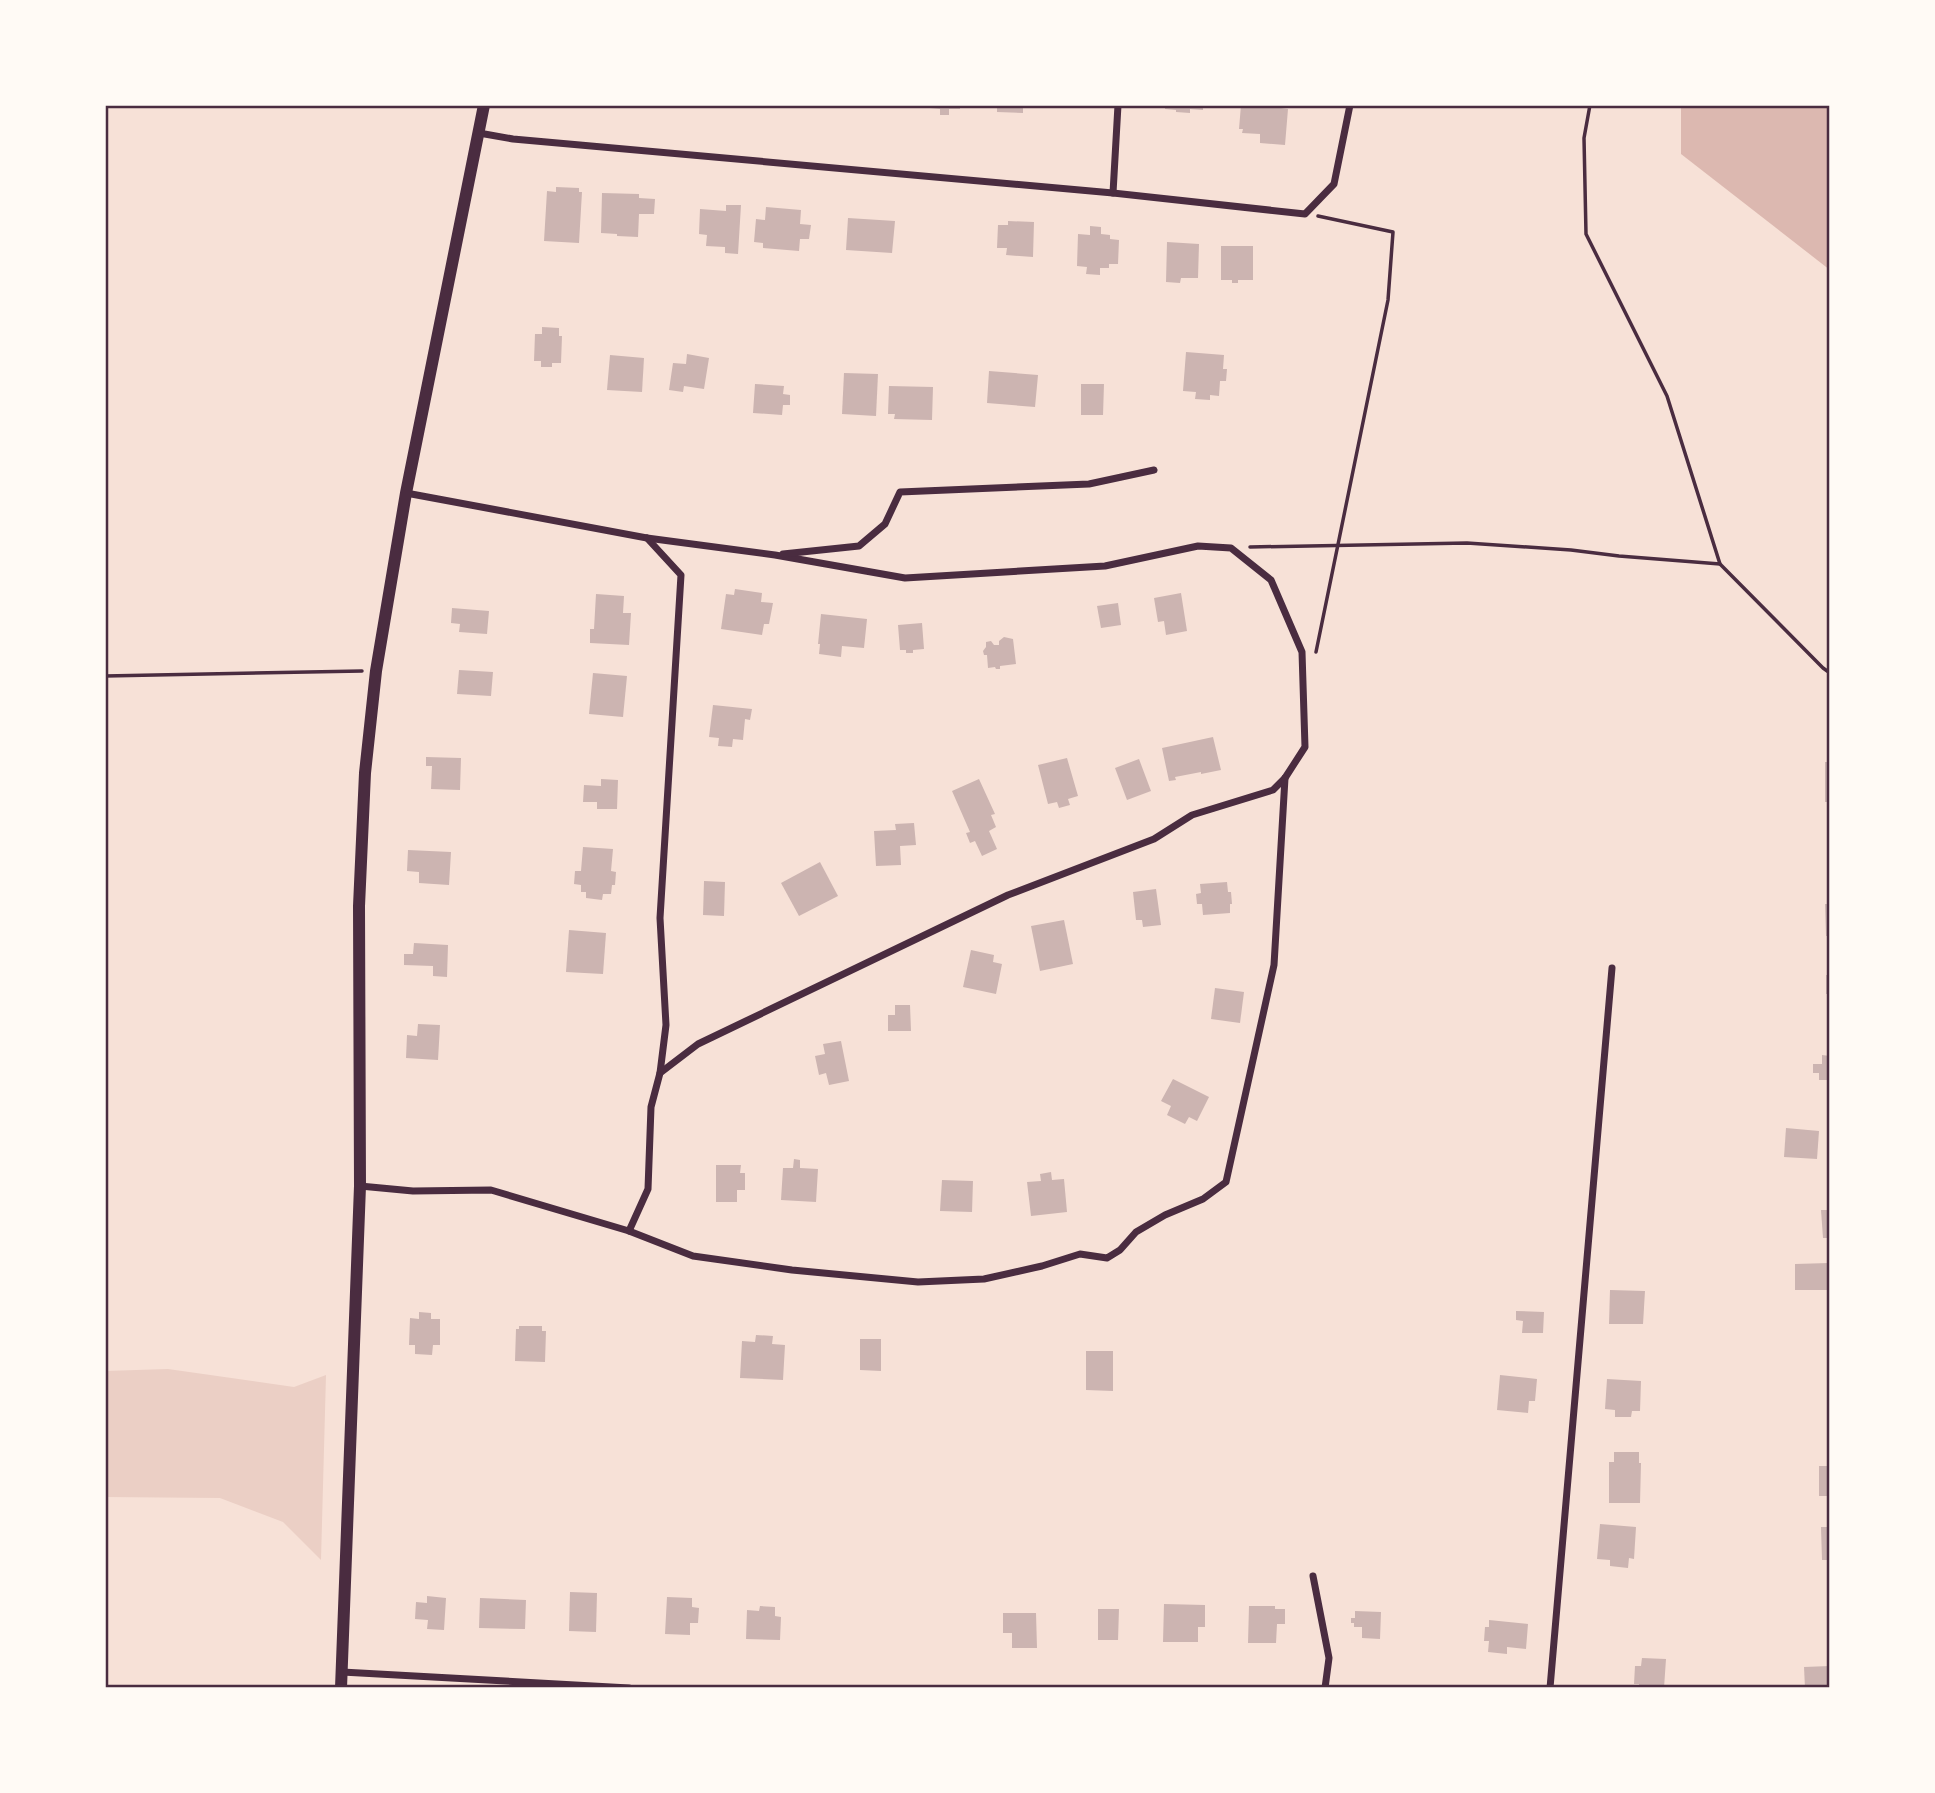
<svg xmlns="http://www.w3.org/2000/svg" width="1935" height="1793" viewBox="0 0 1935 1793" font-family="'Roboto Condensed',sans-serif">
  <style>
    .green { fill: #ebcfc5 }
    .water { fill: #dcb8b0 }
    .building { fill: #ccb4b1 }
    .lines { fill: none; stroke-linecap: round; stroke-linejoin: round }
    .path { stroke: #4a2c40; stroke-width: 3.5 }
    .minor { stroke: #4a2c40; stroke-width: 7 }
    .tertiary { stroke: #4a2c40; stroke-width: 12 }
    .neatline { fill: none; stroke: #4a2c40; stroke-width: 2.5 }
  </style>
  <rect width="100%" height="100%" fill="#f7e1d7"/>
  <polygon class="green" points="168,1369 294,1387 326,1375 321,1560 283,1522 220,1498 105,1497 105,1371"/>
  <polygon class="water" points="1681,105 1830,105 1830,270 1681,154"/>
  <g class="building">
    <polygon points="930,105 960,105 960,109 949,109 949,115 940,115 940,109 930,108"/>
    <polygon points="997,105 1023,105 1023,113 997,112"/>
    <polygon points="1165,105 1203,105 1203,110 1190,109 1190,113 1176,112 1176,110 1165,109"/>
    <polygon points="1241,105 1282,105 1281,108 1288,109 1285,145 1260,143 1260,134 1242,133 1243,129 1239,129"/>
    <polygon points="556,187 579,188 579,192 582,192 579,243 544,241 547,191 556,192"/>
    <polygon points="602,193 639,194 639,198 655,199 654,214 639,214 638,237 617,236 617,234 601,233"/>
    <polygon points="726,205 741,205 738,254 725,253 725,247 706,246 707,235 699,234 700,209 726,211"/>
    <polygon points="766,207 801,210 800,224 811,225 809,239 800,239 799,251 763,248 763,243 754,242 756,219 765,220"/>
    <polygon points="848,218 895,221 892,253 846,250"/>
    <polygon points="1008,221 1034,222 1033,257 1006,255 1007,248 997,248 998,225 1008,225"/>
    <polygon points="1090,226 1101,227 1101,234 1110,235 1110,239 1119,240 1118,264 1109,264 1109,268 1100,268 1100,275 1086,274 1087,267 1077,266 1078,234 1090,235"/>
    <polygon points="1167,242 1199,244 1198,278 1181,278 1180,283 1166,282"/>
    <polygon points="1221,246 1253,246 1253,280 1238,280 1238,283 1232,283 1232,280 1221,280"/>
    <polygon points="542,327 559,328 559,336 562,336 561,363 552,363 552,367 541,367 541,361 534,361 535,334 542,334"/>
    <polygon points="1186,352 1224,355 1223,369 1227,369 1226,381 1220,381 1219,396 1210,395 1210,400 1195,399 1196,392 1183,391"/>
    <polygon points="687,354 709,358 704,389 684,386 683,392 669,390 673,363 686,364"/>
    <polygon points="610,355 644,358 642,392 607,390"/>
    <polygon points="989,371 1038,375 1035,407 987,403"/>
    <polygon points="844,373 878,374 876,416 842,414"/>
    <polygon points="755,384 784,386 783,394 790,395 790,405 783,405 782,415 753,413"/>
    <polygon points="1081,384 1104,384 1103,415 1081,415"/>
    <polygon points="889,386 933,387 932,420 894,419 895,414 888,414"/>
    <polygon points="735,589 762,593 761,602 773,603 769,624 764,624 762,635 721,629 726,594 734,595"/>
    <polygon points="1181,593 1187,631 1166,635 1164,621 1158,622 1154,598"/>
    <polygon points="596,594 624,596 623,613 631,613 629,645 590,643 590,629 594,629"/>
    <polygon points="1118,603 1121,625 1101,628 1097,606"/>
    <polygon points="452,608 489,611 487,634 459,632 460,624 451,623"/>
    <polygon points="821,614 867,619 864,648 842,646 841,657 819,654 820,644 818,644"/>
    <polygon points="922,623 924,649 913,650 913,653 906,653 906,650 900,650 898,625"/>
    <polygon points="1004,637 1013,639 1016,664 1000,666 1000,669 996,669 995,667 988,668 987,655 984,655 983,651 986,647 986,642 991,641 994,645 999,645 999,641"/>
    <polygon points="459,670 493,672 491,696 457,694"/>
    <polygon points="593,673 627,676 623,717 589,714"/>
    <polygon points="713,705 752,709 750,720 745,719 743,740 733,739 732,747 718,746 719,738 709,737"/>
    <polygon points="1213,737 1221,770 1201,774 1201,772 1175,777 1176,780 1169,781 1162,748"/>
    <polygon points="426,757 461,758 460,790 431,789 432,766 426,766"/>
    <polygon points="1067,758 1078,796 1068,799 1070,805 1059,808 1057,802 1048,804 1038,765"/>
    <polygon points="1139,759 1151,791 1127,800 1115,768"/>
    <rect x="1825" y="762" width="5" height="40"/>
    <polygon points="601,779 618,780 617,809 597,809 597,802 583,802 584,785 601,786"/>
    <polygon points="979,779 995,814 991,815 996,827 989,831 997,849 982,856 975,841 970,843 966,833 970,832 952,791"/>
    <polygon points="914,823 916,845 900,846 901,865 876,866 874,831 896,830 895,824"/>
    <polygon points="583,847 613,849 611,871 616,872 615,885 612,885 611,894 603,894 602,900 586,898 586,892 581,892 581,885 574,884 575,871 581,871"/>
    <polygon points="408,850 451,852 449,885 419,883 419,872 407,871"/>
    <polygon points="820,862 838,896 799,916 781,883"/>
    <polygon points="704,881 725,882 724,916 703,915"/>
    <polygon points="1227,882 1228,892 1231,892 1232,904 1230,904 1230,913 1203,915 1202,904 1197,904 1196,894 1201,893 1200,884"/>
    <polygon points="1156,889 1161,925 1143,927 1142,920 1136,920 1133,892"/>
    <polygon points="1825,904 1830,904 1830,936 1826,936"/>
    <polygon points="1064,920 1073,964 1040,971 1031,926"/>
    <polygon points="569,930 606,933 603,974 566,972"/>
    <polygon points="414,943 448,945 447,977 433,976 433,966 404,965 404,954 413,954"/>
    <polygon points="971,950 994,955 993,962 1002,964 996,994 963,987"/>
    <rect x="1826" y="975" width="4" height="19"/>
    <polygon points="1215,988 1244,992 1240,1023 1211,1019"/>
    <polygon points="895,1005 910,1005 911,1031 888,1031 888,1015 895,1015"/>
    <polygon points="418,1024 440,1025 438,1060 406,1058 407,1035 417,1036"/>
    <polygon points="841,1041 849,1081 829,1085 826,1073 819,1075 815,1056 825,1054 823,1044"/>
    <polygon points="1822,1055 1830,1056 1830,1080 1819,1080 1819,1073 1813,1073 1813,1064 1822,1064"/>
    <polygon points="1173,1079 1209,1097 1197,1121 1189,1117 1185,1124 1167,1115 1171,1106 1161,1101"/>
    <polygon points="1786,1128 1819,1131 1817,1159 1784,1157"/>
    <polygon points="794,1159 800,1160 800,1168 818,1169 816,1202 781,1200 783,1168 793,1168"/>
    <polygon points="716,1165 741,1165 740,1173 745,1173 745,1190 737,1190 737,1202 716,1202"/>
    <polygon points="1051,1172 1052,1180 1064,1179 1067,1212 1031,1216 1027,1182 1041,1181 1040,1174"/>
    <polygon points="942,1180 973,1181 972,1212 940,1211"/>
    <polygon points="1821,1210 1830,1210 1830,1238 1823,1238"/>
    <polygon points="1829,1263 1829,1290 1795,1290 1795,1264"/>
    <polygon points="1610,1290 1645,1291 1643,1324 1609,1324"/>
    <polygon points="1516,1311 1544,1312 1543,1333 1522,1333 1523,1321 1516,1320"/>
    <polygon points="419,1312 431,1313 431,1319 440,1319 440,1345 433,1345 432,1355 415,1354 415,1345 409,1345 410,1318 419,1319"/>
    <polygon points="519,1326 542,1326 542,1331 546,1331 545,1362 515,1361 516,1329 519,1329"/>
    <polygon points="756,1335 773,1336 772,1344 785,1345 783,1380 740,1378 742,1341 755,1342"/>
    <polygon points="860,1339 881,1339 881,1371 860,1370"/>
    <polygon points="1086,1351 1113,1351 1113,1391 1086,1390"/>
    <polygon points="1500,1375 1537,1379 1535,1401 1529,1401 1528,1413 1497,1410"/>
    <polygon points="1607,1379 1641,1381 1640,1411 1632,1411 1631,1417 1615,1417 1615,1410 1605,1409"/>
    <polygon points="1614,1452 1639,1452 1639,1463 1641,1463 1640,1503 1609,1503 1609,1462 1614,1462"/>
    <rect x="1819" y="1466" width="11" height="30"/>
    <polygon points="1600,1524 1636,1527 1634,1559 1629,1558 1628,1568 1610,1566 1610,1560 1597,1559"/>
    <polygon points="1821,1527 1830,1527 1830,1560 1822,1560"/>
    <polygon points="570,1592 597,1593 596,1632 569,1631"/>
    <polygon points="427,1596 446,1598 444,1630 427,1629 428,1620 415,1619 416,1602 427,1603"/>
    <polygon points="667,1597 692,1598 692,1607 699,1608 698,1623 690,1623 690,1635 665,1634"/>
    <polygon points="480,1598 526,1600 525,1629 479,1628"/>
    <polygon points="1164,1604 1205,1605 1205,1627 1198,1627 1198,1642 1163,1642"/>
    <polygon points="760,1606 775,1607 775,1616 781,1617 780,1640 746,1639 747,1610 759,1611"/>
    <polygon points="1249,1606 1275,1606 1275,1609 1285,1609 1285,1624 1277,1624 1276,1643 1248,1643"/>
    <polygon points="1098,1609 1119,1609 1118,1640 1098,1640"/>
    <polygon points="1355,1611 1381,1612 1380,1639 1362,1638 1362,1627 1354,1627 1354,1623 1351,1623 1351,1618 1355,1618"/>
    <polygon points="1003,1613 1036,1613 1037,1648 1012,1648 1012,1633 1003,1633"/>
    <polygon points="1489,1620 1528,1624 1526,1649 1507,1647 1507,1654 1488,1652 1489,1641 1484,1641 1485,1627 1489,1627"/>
    <polygon points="1642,1658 1666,1659 1664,1688 1639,1688 1639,1684 1634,1684 1635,1666 1641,1666"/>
    <polygon points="1830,1666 1830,1688 1805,1688 1804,1667"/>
  </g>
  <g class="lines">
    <g class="path">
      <polyline points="1590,105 1584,138 1586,234 1667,396 1720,564 1823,668 1830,673"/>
      <polyline points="1250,547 1467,543 1571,550 1619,556 1720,564"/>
      <polyline points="1316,652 1388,300 1393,232 1318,216"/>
      <polyline points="105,676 362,671"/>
    </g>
    <g class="minor">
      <polyline points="479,133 513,139 1113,193 1305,214 1334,184 1350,105"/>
      <polyline points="1113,193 1118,105"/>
      <polyline points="406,493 647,538 775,555 905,578 1105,566 1198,546 1231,548 1271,580 1302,652 1305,747 1285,778 1273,790 1192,815 1154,839 1008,895 698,1044 660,1073 651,1107 648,1189 629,1231"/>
      <polyline points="647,538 681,575 660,918 666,1025 660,1073"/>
      <polyline points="783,554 859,546 885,524 900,492 1089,484 1154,470"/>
      <polyline points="360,1186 413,1191 491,1190 629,1231 693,1256 792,1270 918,1282 984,1279 1042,1266 1080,1254 1107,1258 1120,1250 1136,1232 1165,1215 1203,1199 1226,1182 1274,965 1285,778"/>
      <polyline points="1313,1576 1329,1658 1325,1688"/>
      <polyline points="342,1672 629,1688"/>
      <polyline points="1550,1688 1612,968"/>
    </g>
    <polyline class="tertiary" points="341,1688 360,1186 359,906 365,773 376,671 406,493 484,105"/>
  </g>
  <rect width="1935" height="1793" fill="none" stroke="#fffaf5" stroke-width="214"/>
  <rect x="107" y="107" width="1721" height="1579" class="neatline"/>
</svg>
